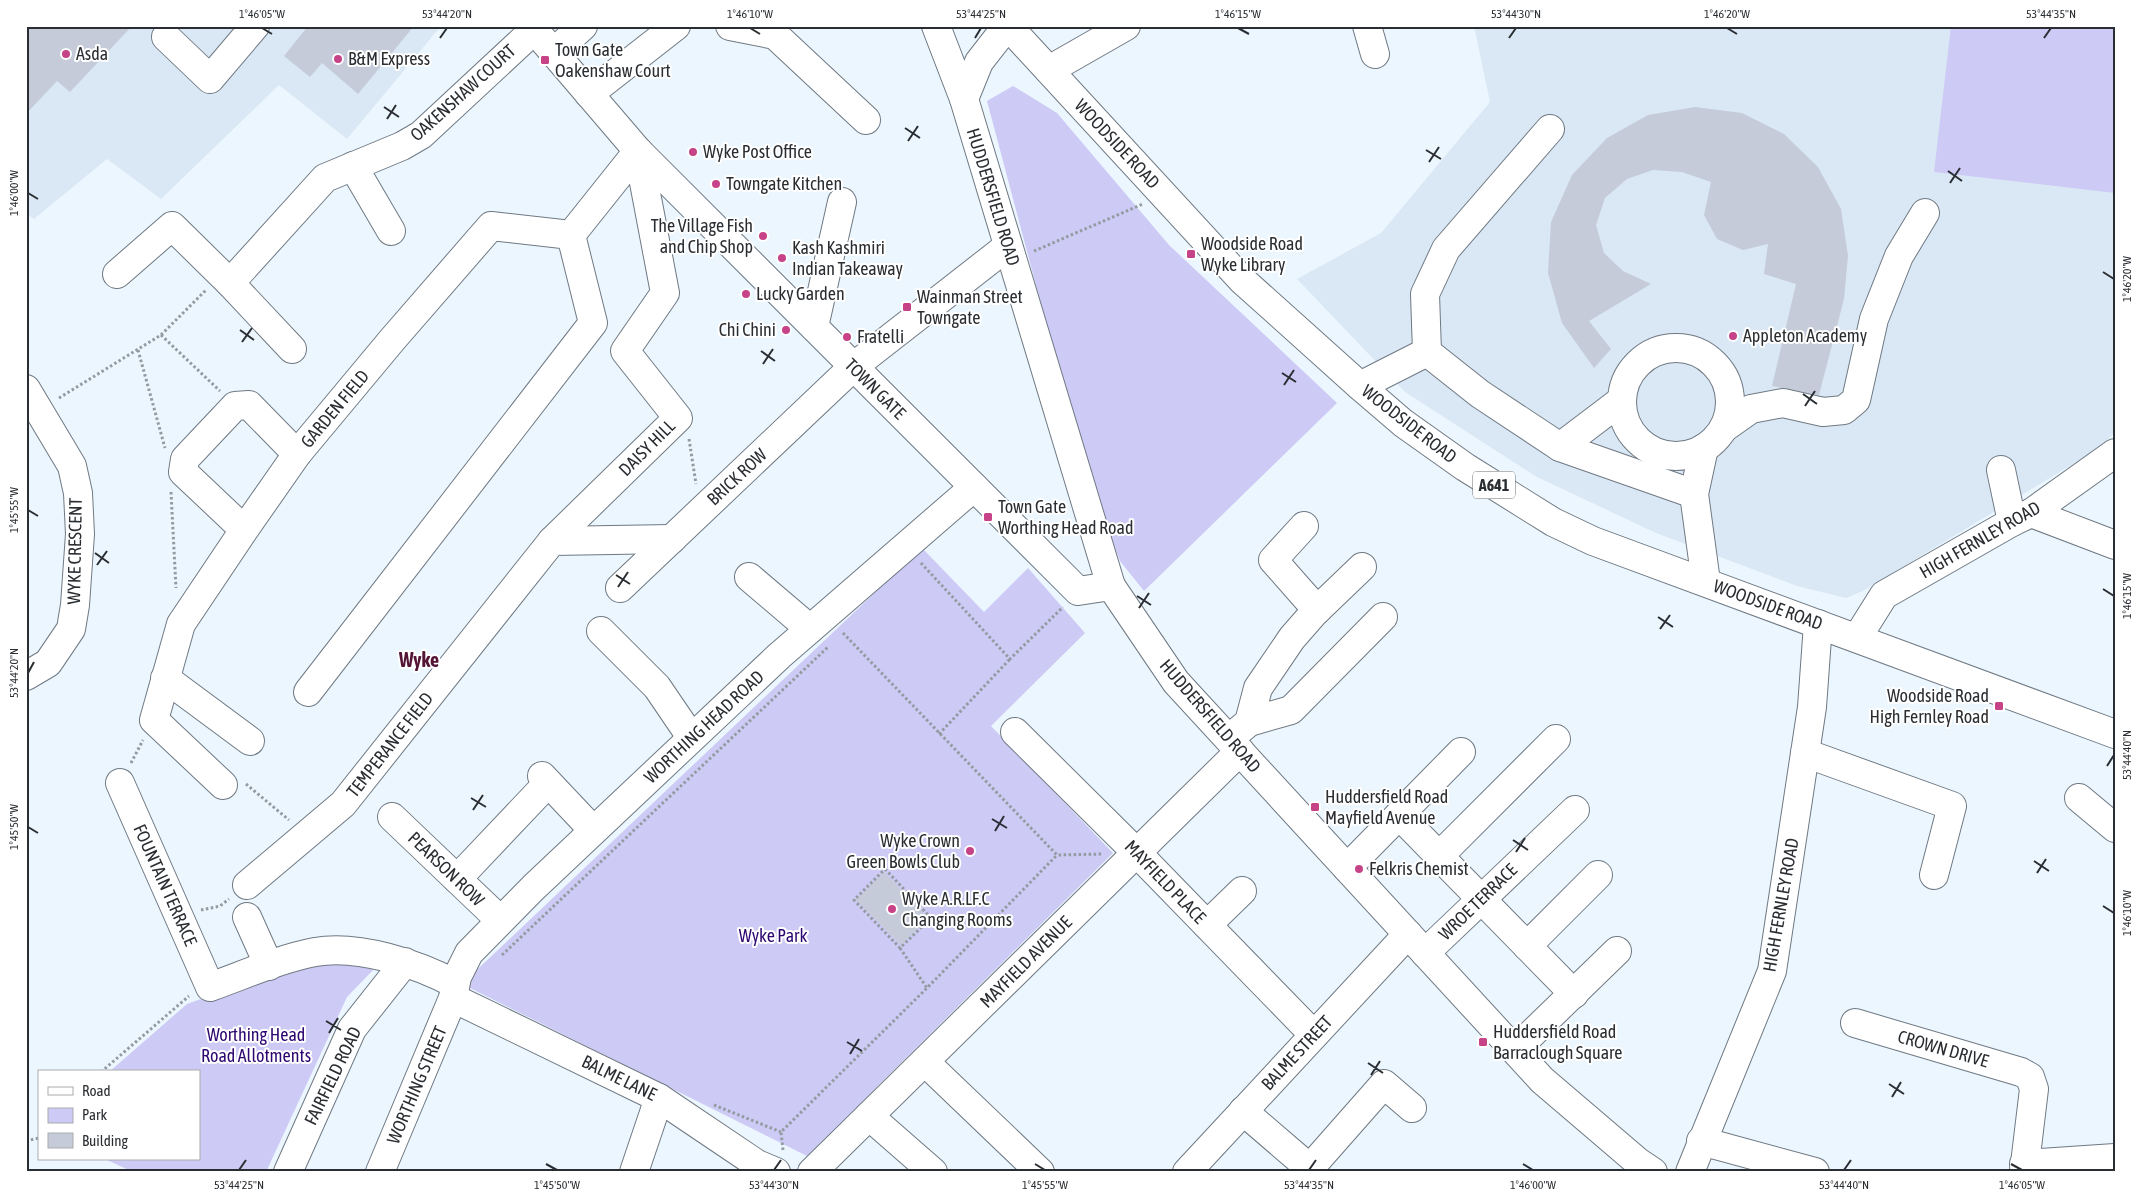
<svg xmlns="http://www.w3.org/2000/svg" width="2141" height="1198" viewBox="0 0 2141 1198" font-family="'Asap Condensed',sans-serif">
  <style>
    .built { fill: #dae8f5 }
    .green { fill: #cdcaf5 }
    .building { fill: #c5cbd8 }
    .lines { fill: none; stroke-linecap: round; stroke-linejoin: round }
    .minor-casing { stroke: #6f7983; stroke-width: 30 }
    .major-casing { stroke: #6f7983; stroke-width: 30 }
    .path { stroke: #939ba1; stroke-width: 3; stroke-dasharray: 2.5 2.5; stroke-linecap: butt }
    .minor { stroke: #fff; stroke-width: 28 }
    .major { stroke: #fff; stroke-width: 28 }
    .ticks { fill: none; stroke: #2a2e32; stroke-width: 2 }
    .poi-dot { fill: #c74387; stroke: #fff; stroke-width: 2 }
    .labels { text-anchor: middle; stroke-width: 4; stroke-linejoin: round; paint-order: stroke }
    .shield { fill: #fff; stroke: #6a6d70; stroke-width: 1 }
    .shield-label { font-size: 16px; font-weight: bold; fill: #2a2e32 }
    .poi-label { font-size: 18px; fill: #2a2e32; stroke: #fff; text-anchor: start }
    .street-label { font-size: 18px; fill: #2a2e32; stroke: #fff }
    .park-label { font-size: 18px; fill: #2c0671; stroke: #fff }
    .quarter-label { font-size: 20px; font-weight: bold; fill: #531435; stroke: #fff }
    .neatline { fill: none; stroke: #2a2e32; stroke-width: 2 }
    .ticks-label { font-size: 12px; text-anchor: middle; fill: #2a2e32 }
  </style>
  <rect width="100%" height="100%" fill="#ecf6fe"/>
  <g class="built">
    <polygon points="26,26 441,26 347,139 279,85 161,199 107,159 34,219 26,213"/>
    <polygon points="1474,26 2115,26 2115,432 2101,447 1863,591 1846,598 1797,586 1656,533 1537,477 1405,392 1297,279 1381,233 1490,102"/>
  </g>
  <g class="green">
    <polygon points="1951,26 2115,26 2115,193 1934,172"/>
    <polygon points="1013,86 1057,113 1169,245 1337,403 1144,591 1120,561 1103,517 1066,398 987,101"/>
    <polygon points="922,548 984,612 1028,568 1085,633 991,726 1113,853 807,1156 462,984"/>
    <polygon points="323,959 372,965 373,970 347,997 266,1172 133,1172 107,1160 199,1159 199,1072 109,1072 187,1004 277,971"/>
  </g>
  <g class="building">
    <polygon points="26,26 132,26 70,92 57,81 26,114"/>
    <polygon points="308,26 414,26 358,94 322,63 310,77 284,56"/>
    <polygon points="1695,107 1742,113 1784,134 1818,167 1841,209 1848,256 1844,299 1819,395 1772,386 1796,284 1764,274 1768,244 1743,250 1717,239 1704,215 1711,182 1682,172 1653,170 1627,179 1605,198 1596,225 1604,253 1623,271 1651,284 1589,321 1611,349 1594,368 1562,323 1548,273 1551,222 1572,175 1607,138 1648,115"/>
    <polygon points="884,872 928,918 901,945 856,900"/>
  </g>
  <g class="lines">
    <g class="minor-casing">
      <g id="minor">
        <polyline points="730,26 775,35 866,120"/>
        <polyline points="936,26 964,99"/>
        <polyline points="1007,26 979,62 964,99 1111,586"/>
        <polyline points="1367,26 1375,54"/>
        <polyline points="166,37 210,79 255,26"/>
        <polyline points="553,53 583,26"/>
        <polyline points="1049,70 1126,26"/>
        <polyline points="589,94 676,26"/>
        <polyline points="353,166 391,231"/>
        <polyline points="571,235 638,151"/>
        <polyline points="117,274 172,226 230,283"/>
        <polyline points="814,327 842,202"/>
        <circle cx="1676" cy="402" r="54"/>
        <polyline points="292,349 230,283 325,178 402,146 421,135 534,30"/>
        <polyline points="1427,352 1425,294 1446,249 1550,129"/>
        <polyline points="1360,386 1427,352 1480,394 1560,447 1694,494"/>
        <polyline points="26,389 72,466 78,493 80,534 75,605 71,629 48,663 26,676"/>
        <polyline points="1724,428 1751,409 1783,403 1823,412 1844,410 1856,400 1874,319 1899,256 1925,213"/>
        <polyline points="1560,447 1622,400"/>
        <polyline points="1704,448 1694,494 1706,582"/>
        <polyline points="2001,470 2012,522"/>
        <polyline points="2031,513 2115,545"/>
        <polyline points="237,523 183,472 185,459 235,406 249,405 297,454"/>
        <polyline points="1304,526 1273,560 1317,610"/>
        <polyline points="552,541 678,418 625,351 665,293 638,151"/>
        <polyline points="749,577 810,629"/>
        <polyline points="620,588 853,367 1008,246"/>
        <polyline points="601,631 657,687 691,737"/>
        <polyline points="1857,638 1884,595 2012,522 2031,513 2115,453"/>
        <polyline points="165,678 250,741"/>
        <polyline points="1249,722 1291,710 1383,617"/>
        <polyline points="1015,732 1137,853 1314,1035"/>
        <polyline points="1229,739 1249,722 1258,688 1292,638 1313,614 1362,567"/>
        <polyline points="1805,753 1952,806 1934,875"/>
        <polyline points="542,776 593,830"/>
        <path d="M120,783L210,987C244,975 279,959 315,952C358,944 418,964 455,984"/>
        <polyline points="223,785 154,720 181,624 244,530 297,454 392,340 491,226 571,235 593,323 308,692"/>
        <polyline points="2079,798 2115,828"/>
        <polyline points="1399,815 1574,994"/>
        <polyline points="392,817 500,920"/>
        <polyline points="1439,856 1556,739"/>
        <polyline points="1347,868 1461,752"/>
        <polyline points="457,879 548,783"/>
        <polyline points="247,885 343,804 552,541 672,539"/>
        <polyline points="247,917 269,966"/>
        <polyline points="1207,925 1242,891"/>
        <polyline points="1527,946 1598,875"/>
        <polyline points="1425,953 1575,810"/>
        <polyline points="453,998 659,1098 757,1164 776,1172"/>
        <polyline points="1855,1023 2021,1072 2030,1077 2034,1089 2024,1172"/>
        <polyline points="1515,1050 1617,951"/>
        <polyline points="925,1062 1040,1172"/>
        <polyline points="1243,1111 1314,1172"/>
        <polyline points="869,1116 933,1172"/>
        <polyline points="1701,1141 1815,1172"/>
        <polyline points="2024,1164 2115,1158"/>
        <polyline points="1310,1168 1384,1084 1412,1108"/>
        <polyline points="288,1172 352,1029 405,962"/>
        <polyline points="380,1172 453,998 457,977 469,953 534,887 779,656 974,487"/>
        <polyline points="634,1172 659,1098"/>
        <polyline points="812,1172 1240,751"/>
        <polyline points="1187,1172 1408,934"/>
        <polyline points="1690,1172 1772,971 1812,707 1818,624"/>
      </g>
    </g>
    <g class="major-casing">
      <g id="major">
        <polyline points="531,26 638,151 1078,591 1111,586 1176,682 1542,1080 1638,1162 1653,1172"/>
        <polyline points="1008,26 1242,280 1360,386 1403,423 1465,467 1553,522 1593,541 2115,734"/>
      </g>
    </g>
    <g class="path">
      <polyline points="1034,251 1143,204"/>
      <polyline points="161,335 220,391"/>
      <polyline points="138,350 165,448"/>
      <polyline points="59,398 161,335 206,290"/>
      <polyline points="689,439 696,484"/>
      <polyline points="171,492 176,588"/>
      <polyline points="921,563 1010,659 1063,607"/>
      <polyline points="843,633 1057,855 1103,854"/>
      <polyline points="939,734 1010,659"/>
      <polyline points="131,763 143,740"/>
      <polyline points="246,784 289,820"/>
      <polygon points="885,869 931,918 900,948 854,900"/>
      <polyline points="201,910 220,906 229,899"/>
      <polyline points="900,948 927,988"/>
      <polyline points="502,955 828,647"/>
      <polyline points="101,1072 189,996"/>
      <polyline points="714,1105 781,1132"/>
      <polyline points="26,1141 39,1138"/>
      <polyline points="783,1150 781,1132 927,988 1057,855"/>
    </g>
    <use href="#minor" class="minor"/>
    <use href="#major" class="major"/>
  </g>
  <path class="ticks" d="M262,28L272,34M750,28L760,34M1238,28L1249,34M1727,28L1737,34M440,38L447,28M975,38L981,28M1509,38L1516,28M2044,38L2051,28M384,107L399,117M387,119L396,105M905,128L920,138M908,141L918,126M1426,150L1441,159M1429,162L1439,147M1948,171L1962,181M1950,183L1960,168M28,193L38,199M2103,272L2114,279M240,330L254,340M242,342L252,328M761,351L775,361M763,364L773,349M1282,373L1296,382M1284,385L1294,370M1803,394L1817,404M1805,406L1815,391M28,510L38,516M95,553L109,563M97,565L107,551M616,575L630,584M618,587L628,572M2103,589L2114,596M1137,596L1151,605M1139,608L1149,593M1658,617L1673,627M1660,629L1670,615M28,673L34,662M2107,766L2114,755M471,798L486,807M473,810L483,795M992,819L1007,828M28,827L38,833M995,831L1004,816M1513,840L1528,850M1516,852L1525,838M2034,861L2049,871M2037,873L2046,859M2103,906L2114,913M326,1021L341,1030M329,1033L338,1018M847,1042L862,1051M850,1054L859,1039M1368,1063L1383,1073M1371,1075L1380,1061M1889,1084L1904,1094M1892,1097L1901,1082M546,1164L557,1170M1035,1164L1045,1170M1523,1164L1533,1170M2011,1164L2022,1170M239,1170L246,1160M774,1170L781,1160M1309,1170L1316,1160M1844,1170L1851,1160"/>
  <g class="poi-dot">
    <circle cx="66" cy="54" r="5"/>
    <circle cx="338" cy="59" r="5"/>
    <rect x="540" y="55" width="10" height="10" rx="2.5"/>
    <circle cx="693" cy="152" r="5"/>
    <circle cx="716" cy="184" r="5"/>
    <circle cx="763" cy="236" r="5"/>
    <rect x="1186" y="249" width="10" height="10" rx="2.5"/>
    <circle cx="782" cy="258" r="5"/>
    <circle cx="746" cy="294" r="5"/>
    <rect x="902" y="302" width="10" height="10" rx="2.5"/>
    <circle cx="786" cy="330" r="5"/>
    <circle cx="1733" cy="336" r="5"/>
    <circle cx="847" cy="337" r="5"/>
    <rect x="983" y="512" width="10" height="10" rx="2.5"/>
    <rect x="1994" y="701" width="10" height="10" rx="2.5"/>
    <rect x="1310" y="802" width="10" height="10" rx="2.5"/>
    <circle cx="970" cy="851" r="5"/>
    <circle cx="1359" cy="869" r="5"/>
    <circle cx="892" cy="909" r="5"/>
    <rect x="1478" y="1037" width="10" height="10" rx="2.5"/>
  </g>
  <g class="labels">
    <rect class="shield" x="1473" y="471.5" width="42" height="27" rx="4"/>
    <g class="shield-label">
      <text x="1494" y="491">A641</text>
    </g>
    <g class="poi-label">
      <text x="555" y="56">Town Gate<tspan x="555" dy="21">Oakenshaw Court</tspan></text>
      <text x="76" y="60">Asda</text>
      <text x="348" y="65">B&amp;M Express</text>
      <text x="703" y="158">Wyke Post Office</text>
      <text x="726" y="190">Towngate Kitchen</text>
      <text x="753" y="232" text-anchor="end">The Village Fish<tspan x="753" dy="21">and Chip Shop</tspan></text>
      <text x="1201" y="250">Woodside Road<tspan x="1201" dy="21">Wyke Library</tspan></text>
      <text x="792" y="254">Kash Kashmiri<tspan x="792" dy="21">Indian Takeaway</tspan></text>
      <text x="756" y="300">Lucky Garden</text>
      <text x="917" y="303">Wainman Street<tspan x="917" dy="21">Towngate</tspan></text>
      <text x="776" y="336" text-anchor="end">Chi Chini</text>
      <text x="1743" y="342">Appleton Academy</text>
      <text x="857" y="343">Fratelli</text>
      <text x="998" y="513">Town Gate<tspan x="998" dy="21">Worthing Head Road</tspan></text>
      <text x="1989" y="702" text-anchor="end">Woodside Road<tspan x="1989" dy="21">High Fernley Road</tspan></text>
      <text x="1325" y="803">Huddersfield Road<tspan x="1325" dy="21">Mayfield Avenue</tspan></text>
      <text x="960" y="847" text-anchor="end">Wyke Crown<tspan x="960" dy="21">Green Bowls Club</tspan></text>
      <text x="1369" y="875">Felkris Chemist</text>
      <text x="902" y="905">Wyke A.R.LF.C<tspan x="902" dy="21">Changing Rooms</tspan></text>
      <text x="1493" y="1038">Huddersfield Road<tspan x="1493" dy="21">Barraclough Square</tspan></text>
    </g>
    <g class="street-label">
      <text transform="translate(463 93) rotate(-42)" y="6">OAKENSHAW COURT</text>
      <text transform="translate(1117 144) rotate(47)" y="6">WOODSIDE ROAD</text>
      <text transform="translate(993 197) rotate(73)" y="6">HUDDERSFIELD ROAD</text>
      <text transform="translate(875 389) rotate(45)" y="6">TOWN GATE</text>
      <text transform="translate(335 409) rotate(-50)" y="6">GARDEN FIELD</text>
      <text transform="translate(1409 424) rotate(38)" y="6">WOODSIDE ROAD</text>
      <text transform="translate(647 448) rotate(-45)" y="6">DAISY HILL</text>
      <text transform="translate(737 477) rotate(-43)" y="6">BRICK ROW</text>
      <text transform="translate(1980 540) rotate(-30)" y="6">HIGH FERNLEY ROAD</text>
      <text transform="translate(75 551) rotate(-89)" y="6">WYKE CRESCENT</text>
      <text transform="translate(1768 605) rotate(20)" y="6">WOODSIDE ROAD</text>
      <text transform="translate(1210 716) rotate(49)" y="6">HUDDERSFIELD ROAD</text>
      <text transform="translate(704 727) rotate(-43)" y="6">WORTHING HEAD ROAD</text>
      <text transform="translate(390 745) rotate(-52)" y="6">TEMPERANCE FIELD</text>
      <text transform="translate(446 869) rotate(44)" y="6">PEARSON ROW</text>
      <text transform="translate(1165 882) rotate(46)" y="6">MAYFIELD PLACE</text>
      <text transform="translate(165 885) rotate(66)" y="6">FOUNTAIN TERRACE</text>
      <text transform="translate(1478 902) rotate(-44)" y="6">WROE TERRACE</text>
      <text transform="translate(1781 905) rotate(-80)" y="6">HIGH FERNLEY ROAD</text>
      <text transform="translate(1026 962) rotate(-45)" y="6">MAYFIELD AVENUE</text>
      <text transform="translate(1943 1049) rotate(16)" y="6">CROWN DRIVE</text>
      <text transform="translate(1297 1053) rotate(-47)" y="6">BALME STREET</text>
      <text transform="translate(333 1076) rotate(-64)" y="6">FAIRFIELD ROAD</text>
      <text transform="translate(619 1078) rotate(26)" y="6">BALME LANE</text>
      <text transform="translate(417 1085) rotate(-67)" y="6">WORTHING STREET</text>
    </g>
    <g class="park-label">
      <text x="773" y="942">Wyke Park</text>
      <text x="256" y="1041">Worthing Head<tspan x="256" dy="21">Road Allotments</tspan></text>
    </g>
    <g class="quarter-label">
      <text x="419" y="667">Wyke</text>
    </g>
  </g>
  <rect width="2141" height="1198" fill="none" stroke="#ffffff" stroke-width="55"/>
  <rect x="38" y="1070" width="162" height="90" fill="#ffffff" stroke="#aaabad"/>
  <rect x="48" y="1087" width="25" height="8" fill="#ffffff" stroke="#aaabad"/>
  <text x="82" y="1096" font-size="15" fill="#2a2e32">Road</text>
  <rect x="48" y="1108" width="25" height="15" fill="#cdcaf5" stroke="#aaabad"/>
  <text x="82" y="1120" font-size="15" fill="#2a2e32">Park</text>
  <rect x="48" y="1133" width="25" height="15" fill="#c5cbd8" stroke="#aaabad"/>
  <text x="82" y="1146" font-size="15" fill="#2a2e32">Building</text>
  <rect x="28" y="28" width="2086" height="1142" class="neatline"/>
  <g class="ticks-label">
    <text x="262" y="18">1°46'05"W</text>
    <text x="447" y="18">53°44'20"N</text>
    <text x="750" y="18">1°46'10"W</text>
    <text x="981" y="18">53°44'25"N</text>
    <text x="1238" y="18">1°46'15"W</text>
    <text x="1516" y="18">53°44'30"N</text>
    <text x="1727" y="18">1°46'20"W</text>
    <text x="2051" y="18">53°44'35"N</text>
    <text transform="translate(14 193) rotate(-90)" y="4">1°46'00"W</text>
    <text transform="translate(2127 279) rotate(-90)" y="4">1°46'20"W</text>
    <text transform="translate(14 510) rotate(-90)" y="4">1°45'55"W</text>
    <text transform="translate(2127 596) rotate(-90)" y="4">1°46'15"W</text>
    <text transform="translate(14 673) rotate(-90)" y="4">53°44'20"N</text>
    <text transform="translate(2127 755) rotate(-90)" y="4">53°44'40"N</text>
    <text transform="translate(14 827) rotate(-90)" y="4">1°45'50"W</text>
    <text transform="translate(2127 913) rotate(-90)" y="4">1°46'10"W</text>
    <text x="239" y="1189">53°44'25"N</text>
    <text x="557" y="1189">1°45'50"W</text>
    <text x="774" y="1189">53°44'30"N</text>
    <text x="1045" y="1189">1°45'55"W</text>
    <text x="1309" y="1189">53°44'35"N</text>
    <text x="1533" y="1189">1°46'00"W</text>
    <text x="1844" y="1189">53°44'40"N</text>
    <text x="2022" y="1189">1°46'05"W</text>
  </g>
</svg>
